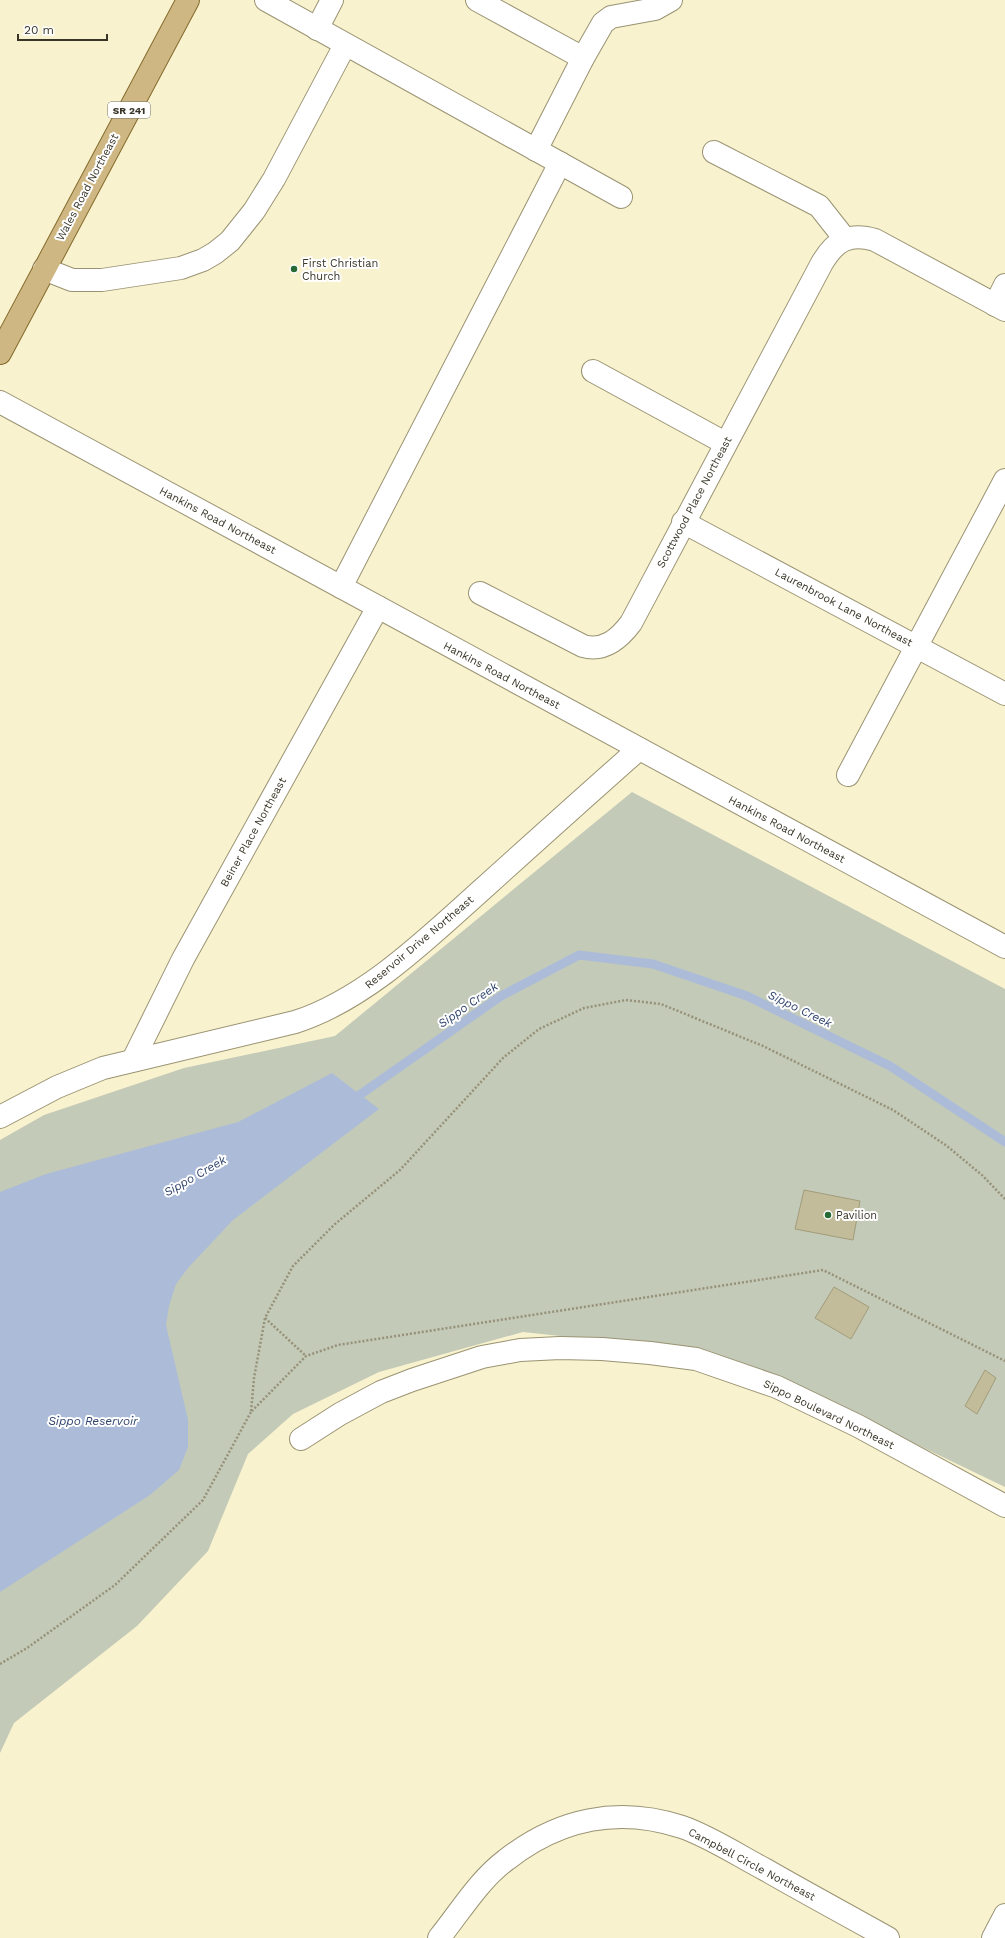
<svg xmlns="http://www.w3.org/2000/svg" width="1005" height="1938" viewBox="0 0 1005 1938" font-family="'Work Sans',sans-serif">
  <style>
    .green { fill: #c3cab8 }
    .water { fill: #acbcd8 }
    .lines { fill: none; stroke-linecap: round; stroke-linejoin: round }
    .stream { stroke: #acbcd8; stroke-width: 9 }
    .building { fill: #c3bc9b; stroke: #a29c7b }
    .minor-casing { stroke: #9a9373; stroke-width: 24 }
    .major-casing { stroke: #856a2c; stroke-width: 24 }
    .path { stroke: #969178; stroke-width: 2.5; stroke-dasharray: 2 2; stroke-linecap: butt }
    .minor { stroke: #fff; stroke-width: 22 }
    .major { stroke: #ceb782; stroke-width: 22 }
    .poi-dot { fill: #256934; stroke: #fff; stroke-width: 1.5 }
    .labels { text-anchor: middle; stroke-width: 4; stroke-linejoin: round; paint-order: stroke }
    .shield { fill: #fff; stroke: #747268; stroke-width: 1 }
    .shield-label { font-size: 10px; font-weight: bold; fill: #383527 }
    .street-label { font-size: 11px; fill: #383527; stroke: #fff }
    .poi-label { font-size: 11px; fill: #383527; stroke: #fff; text-anchor: start }
    .water-label { font-size: 12px; font-style: italic; fill: #30456d; stroke: #fff }
  </style>
  <rect width="100%" height="100%" fill="#f9f2cf"/>
  <polygon class="green" points="632,792 1005,989 1005,1487 878,1426 626,1343 523,1332 379,1372 293,1414 248,1454 208,1551 137,1626 14,1723 0,1753 0,1140 44,1115 184,1068 335,1036"/>
  <polygon class="water" points="332,1073 379,1109 233,1220 188,1268 176,1284 169,1306 166,1325 188,1420 188,1447 179,1470 150,1495 0,1592 0,1192 46,1174 238,1122"/>
  <g class="lines">
    <polyline class="stream" points="351,1101 501,996 579,955 653,964 747,996 890,1066 1005,1142"/>
  </g>
  <g class="building">
    <polygon points="804,1190 860,1201 853,1240 795,1229"/>
    <polygon points="834,1287 869,1307 851,1339 815,1318"/>
    <polygon points="985,1370 996,1378 977,1414 965,1406"/>
  </g>
  <g class="lines">
    <g class="minor-casing">
      <g id="minor">
        <polyline points="266,0 621,197"/>
        <polyline points="477,0 583,58"/>
        <polyline points="317,29 332,0"/>
        <polyline points="536,150 583,58 603,23 611,17 655,9 671,0"/>
        <polyline points="714,152 819,206 845,239"/>
        <polyline points="44,269 72,280 102,280 181,268 203,260 215,253 230,241 254,211 274,179 345,45"/>
        <polyline points="995,305 1005,285"/>
        <polyline points="593,371 725,443"/>
        <polyline points="0,402 1005,947"/>
        <polyline points="683,522 1005,694"/>
        <polyline points="341,587 560,163"/>
        <path d="M480,593L583,646C604,652 619,639 631,623L822,263C835,241 849,232 875,240L1005,310"/>
        <polyline points="848,775 1005,480"/>
        <polyline points="133,1060 183,959 378,607"/>
        <path d="M0,1117L57,1087L103,1068L295,1022C367,999 430,936 486,886C537,840 588,794 639,749"/>
        <polyline points="301,1439 340,1414 381,1392 412,1380 482,1357 520,1350 560,1348 602,1349 650,1353 696,1359 777,1387 858,1426 1005,1506"/>
        <path d="M439,1938C460,1912 479,1880 506,1860C558,1819 618,1806 682,1827C711,1837 739,1856 766,1870C806,1893 847,1915 888,1938"/>
        <polyline points="993,1938 1005,1915"/>
      </g>
    </g>
    <g class="major-casing">
      <polyline id="major" points="0,353 188,0"/>
    </g>
    <g class="path">
      <polyline points="1005,1199 983,1176 947,1146 893,1110 763,1046 661,1004 626,1000 584,1008 539,1029 503,1058 400,1170 335,1224 293,1266 265,1318 254,1378 251,1412 306,1356 338,1345 823,1270 1005,1361"/>
      <polyline points="265,1318 306,1356"/>
      <polyline points="0,1664 27,1648 115,1585 203,1500 251,1412"/>
    </g>
    <use href="#minor" class="minor"/>
    <use href="#major" class="major"/>
  </g>
  <g class="poi-dot">
    <circle cx="294" cy="269" r="4"/>
    <circle cx="828" cy="1215" r="4"/>
  </g>
  <g class="labels">
    <rect class="shield" x="108" y="102" width="42" height="16" rx="3"/>
    <g class="shield-label">
      <text x="129" y="114">SR 241</text>
    </g>
    <g class="street-label">
      <text transform="translate(87 187) rotate(-62)" y="4">Wales Road Northeast</text>
      <text transform="translate(694 502) rotate(-62)" y="4">Scottwood Place Northeast</text>
      <text transform="translate(218 520) rotate(28)" y="4">Hankins Road Northeast</text>
      <text transform="translate(844 607) rotate(28)" y="4">Laurenbrook Lane Northeast</text>
      <text transform="translate(502 675) rotate(28)" y="4">Hankins Road Northeast</text>
      <text transform="translate(787 829) rotate(28)" y="4">Hankins Road Northeast</text>
      <text transform="translate(253 832) rotate(-61)" y="4">Beiner Place Northeast</text>
      <text transform="translate(419 942) rotate(-40)" y="4">Reservoir Drive Northeast</text>
      <text transform="translate(829 1414) rotate(26)" y="4">Sippo Boulevard Northeast</text>
      <text transform="translate(752 1864) rotate(28)" y="4">Campbell Circle Northeast</text>
    </g>
    <g class="poi-label">
      <text x="302" y="267">First Christian<tspan x="302" dy="13">Church</tspan></text>
      <text x="836" y="1219">Pavilion</text>
    </g>
    <g class="water-label">
      <text transform="translate(468 1005) rotate(-35)" y="4">Sippo Creek</text>
      <text transform="translate(800 1009) rotate(26)" y="4">Sippo Creek</text>
      <text transform="translate(195 1176) rotate(-30)" y="4">Sippo Creek</text>
      <text x="93" y="1425">Sippo Reservoir</text>
    </g>
  </g>
  <path d="M18 34v6h89v-6" fill="none" stroke="#383527" stroke-width="2"/>
  <text x="24" y="34" font-size="12" fill="#383527" stroke="#ffffff" stroke-width="3" paint-order="stroke">20 m</text>
</svg>
